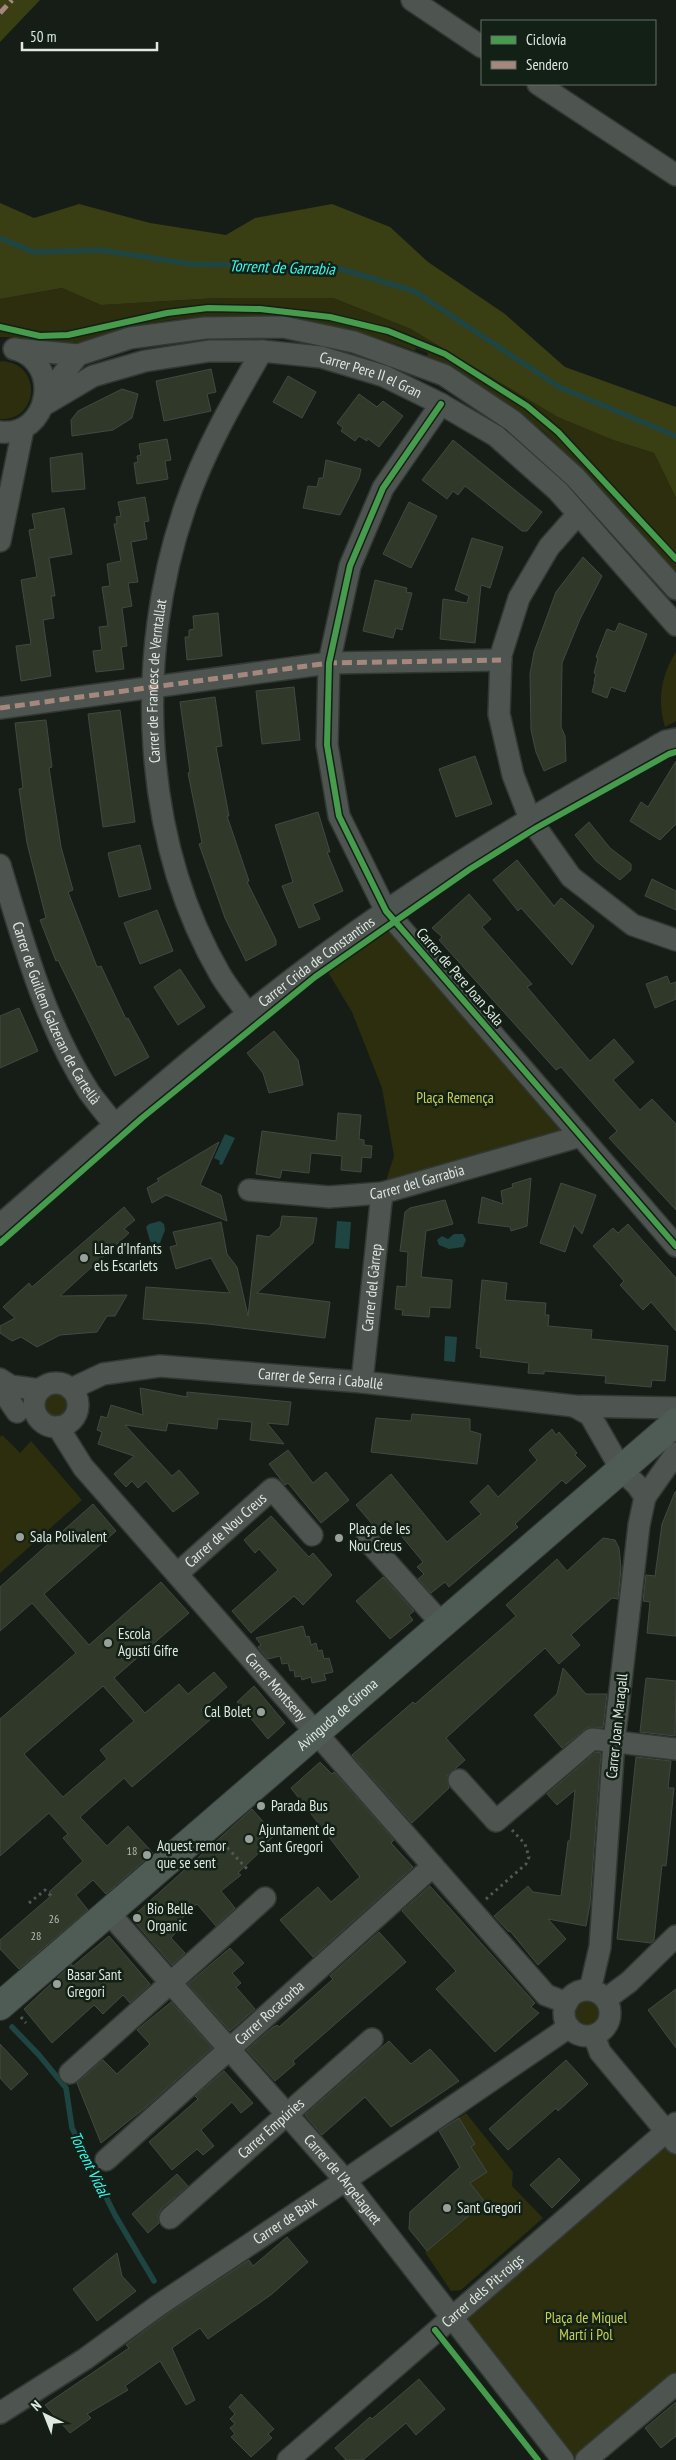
<svg xmlns="http://www.w3.org/2000/svg" width="676" height="2460" viewBox="0 0 676 2460" font-family="'PT Sans Narrow',sans-serif">
  <style>
    .green { fill: #2c2e0e }
    .forest { fill: #3a3e13 }
    .water { fill: #1f4543 }
    .lines { fill: none; stroke-linecap: round; stroke-linejoin: round }
    .stream { stroke: #1f4543; stroke-width: 5.5 }
    .building { fill: #2f3829; stroke: #434842; fill-rule: evenodd }
    .minor-casing { stroke: #323833; stroke-width: 24 }
    .major-casing { stroke: #323833; stroke-width: 30 }
    .path { stroke: #525853; stroke-width: 3; stroke-dasharray: 2.5 4; stroke-linecap: butt }
    .minor { stroke: #4e5450; stroke-width: 21 }
    .major { stroke: #4f5b55; stroke-width: 28 }
    .quiet { stroke: #a5887d; stroke-width: 5; stroke-dasharray: 10 5; stroke-linecap: butt }
    .cycleway-casing { stroke: #132016; stroke-width: 9 }
    .cycleway { stroke: #469c4c; stroke-width: 6 }
    .poi-dot { fill: #99a19a; stroke: #132016; stroke-width: 2 }
    .labels { text-anchor: middle; stroke-width: 5; stroke-linejoin: round; paint-order: stroke }
    .number-label { font-size: 12px; fill: #b3bcb3 }
    .street-label { font-size: 15px; fill: #dfe8e1; stroke: #132016 }
    .park-label { font-size: 15px; fill: #c7d055; stroke: #132016 }
    .poi-label { font-size: 15px; fill: #dfe8e1; stroke: #132016; text-anchor: start }
    .water-label { font-size: 16px; font-style: italic; fill: #36faf2; stroke: #132016 }
  </style>
  <rect width="100%" height="100%" fill="#161d17"/>
  <g class="green">
    <path d="M62,288L101,305L218,298H333L411,329L616,441L654,453L676,498V573L584,471L543,431L495,396L427,356L428,353L416,348L415,351C333,319 244,309 156,322C126,326 98,340 68,344C44,347 23,336 0,337V299Z"/>
    <path d="M2,361C43,364 39,421 0,419V362Z"/>
    <path d="M676,652V721L665,727C657,701 661,675 676,652Z"/>
    <polygon points="386,911 581,1136 382,1193 394,1156 382,1088 352,1012 320,959"/>
    <circle cx="55" cy="1406" r="14"/>
    <polygon points="2,1435 20,1453 31,1441 82,1500 0,1573 0,1437"/>
    <circle cx="587" cy="2014" r="14"/>
    <polygon points="466,2113 513,2172 512,2186 543,2218 461,2290 451,2291 425,2252 485,2202 459,2168 455,2159 475,2144 459,2118"/>
    <polygon points="666,2131 676,2143 676,2379 575,2460 465,2316"/>
  </g>
  <g class="forest">
    <polygon points="0,0 40,0 0,42"/>
    <polygon points="0,203 34,218 79,204 150,223 226,235 255,218 332,204 390,227 428,262 505,314 565,367 676,407 676,498 654,453 616,441 558,417 411,329 333,298 218,298 101,305 62,288 0,299"/>
  </g>
  <g class="water">
    <polygon points="225,1134 235,1138 222,1165 219,1164 220,1161 214,1158"/>
    <polygon points="160,1221 164,1224 165,1230 160,1243 155,1245 150,1241 146,1227 149,1224"/>
    <polygon points="337,1221 351,1222 349,1249 335,1248"/>
    <polygon points="454,1234 463,1234 466,1240 463,1247 449,1249 439,1245 437,1240 442,1236 448,1239"/>
    <polygon points="445,1336 457,1337 455,1362 444,1361"/>
  </g>
  <g class="lines">
    <g class="stream">
      <polyline points="0,238 34,252 101,250 190,264 331,266 414,291 559,387 676,436"/>
      <polyline points="12,2027 39,2055 66,2088 72,2128 115,2215 154,2281"/>
    </g>
  </g>
  <g class="building">
    <polygon points="211,369 216,392 207,394 211,411 164,421 156,381"/>
    <polygon points="288,376 316,392 302,418 273,402"/>
    <polygon points="122,389 138,394 132,418 113,430 72,436 71,420 78,411"/>
    <polygon points="359,394 377,407 383,401 403,416 379,447 367,438 367,441 359,436 355,441 341,431 343,428 337,423"/>
    <polygon points="167,439 171,460 165,461 168,479 137,484 134,463 138,462 137,456 141,455 139,444"/>
    <polygon points="453,440 542,512 527,531 522,531 465,486 458,495 453,491 447,499 422,480"/>
    <polygon points="82,453 85,489 52,492 50,458"/>
    <polygon points="326,460 361,469 359,478 340,515 303,508 308,486 317,487 319,478 323,478"/>
    <polygon points="145,497 149,521 144,522 147,539 131,542 138,582 128,583 132,606 122,608 127,646 121,647 124,669 96,672 93,651 102,650 99,627 108,626 102,587 110,586 107,564 121,561 114,524 117,524 116,517 121,516 118,502"/>
    <polygon points="409,502 437,516 411,568 383,554"/>
    <polygon points="64,508 72,554 49,558 55,596 51,596 54,618 43,620 51,676 21,681 16,646 31,644 21,580 37,577 29,530 35,529 32,514"/>
    <polygon points="472,538 503,547 490,588 481,585 475,643 440,639 443,599 467,603 469,596 455,590"/>
    <polygon points="583,557 602,576 580,619 562,663 561,727 565,736 566,761 544,771 536,752 531,730 530,674 534,652 556,592"/>
    <polygon points="375,580 407,588 406,592 412,593 402,630 396,628 393,638 363,631"/>
    <polygon points="218,613 222,656 187,660 185,637 189,637 189,630 194,629 193,616"/>
    <polygon points="619,623 647,634 625,692 611,687 607,698 592,692 595,681 594,681 596,674 594,673 598,658 596,657 607,629 615,632"/>
    <polygon points="294,687 300,740 262,744 256,691"/>
    <polygon points="215,697 222,746 216,747 229,816 227,816 249,881 247,882 276,940 276,945 246,961 225,918 199,844 202,843 188,773 190,772 180,702"/>
    <polygon points="120,710 135,822 103,827 88,714"/>
    <polygon points="46,720 52,767 49,768 61,847 73,890 68,892 97,967 101,966 126,1019 128,1018 149,1057 115,1076 58,960 56,961 40,920 46,918 27,843 19,789 23,788 15,723"/>
    <polygon points="475,756 492,804 456,817 439,769"/>
    <polygon points="676,761 676,824 660,840 630,821 641,802 648,807"/>
    <polygon points="318,812 330,852 327,852 343,891 313,904 320,919 299,928 282,886 293,882 275,825"/>
    <polygon points="589,822 610,848 631,864 631,870 620,880 596,861 575,835"/>
    <polygon points="140,845 151,889 119,897 108,853"/>
    <polygon points="517,860 554,906 561,898 594,926 572,965 521,908 518,911 493,880"/>
    <polygon points="652,879 676,891 676,910 645,896"/>
    <polygon points="469,894 491,919 482,927 532,984 527,987 590,1061 614,1039 634,1062 613,1080 640,1110 652,1099 676,1124 676,1210 609,1138 617,1131 561,1067 556,1070 439,940 442,937 432,928"/>
    <polygon points="157,910 173,951 140,964 124,923"/>
    <polygon points="180,969 205,1007 178,1025 154,987"/>
    <polygon points="667,976 670,984 676,982 676,999 655,1008 646,984"/>
    <polygon points="19,1008 38,1051 0,1068 0,1016"/>
    <polygon points="274,1031 298,1060 303,1085 269,1093 263,1073 247,1053"/>
    <polygon points="338,1113 361,1115 359,1139 364,1140 364,1145 372,1146 371,1158 362,1157 361,1172 341,1170 342,1156 311,1153 309,1173 282,1170 280,1178 256,1174 262,1131 336,1141"/>
    <polygon points="219,1142 200,1185 221,1195 227,1221 166,1195 152,1203 147,1188 159,1181 157,1179"/>
    <polygon points="531,1178 527,1226 511,1231 510,1227 478,1223 482,1197 503,1204 501,1191 513,1187 512,1184"/>
    <polygon points="561,1183 596,1195 582,1234 574,1225 565,1252 540,1243"/>
    <polygon points="445,1200 453,1224 426,1231 421,1277 452,1280 450,1308 430,1307 429,1317 402,1315 403,1310 395,1309 397,1286 406,1287 408,1252 400,1251 405,1212 410,1208"/>
    <polygon points="124,1207 135,1220 124,1229 129,1233 60,1296 127,1295 115,1316 107,1316 97,1332 60,1335 37,1347 21,1337 12,1341 0,1333 0,1326 15,1318 3,1307 29,1283 32,1287"/>
    <polygon points="282,1216 317,1218 313,1243 257,1293 330,1302 325,1338 208,1324 143,1319 146,1287 230,1293 211,1258 176,1269 170,1247 177,1245 173,1232 221,1222 227,1254 237,1267 248,1316 257,1235 269,1237 280,1227"/>
    <polygon points="628,1224 676,1278 676,1331 651,1302 643,1310 620,1285 624,1281 593,1246 613,1228 618,1233"/>
    <polygon points="482,1280 507,1283 505,1300 546,1303 545,1315 549,1315 548,1326 592,1330 591,1339 668,1346 665,1381 652,1380 651,1387 605,1383 606,1376 544,1371 544,1374 528,1373 529,1363 480,1357 481,1349 476,1348"/>
    <polygon points="140,1388 187,1397 187,1392 291,1402 288,1425 267,1423 284,1444 250,1440 252,1422 218,1419 217,1429 168,1423 166,1431 125,1425 172,1476 179,1470 199,1493 173,1512 146,1481 138,1488 132,1481 126,1487 114,1474 134,1456 98,1444 102,1432 97,1430 101,1416 107,1418 111,1405 143,1415"/>
    <polygon points="412,1414 470,1419 470,1431 481,1434 477,1464 371,1452 376,1418 411,1421"/>
    <polygon points="552,1429 556,1435 559,1432 577,1453 575,1455 586,1466 566,1484 562,1480 515,1524 518,1527 449,1587 445,1582 431,1593 418,1579 424,1574 417,1567 423,1562 389,1521 378,1531 356,1505 391,1474 447,1542 481,1514 470,1502 488,1485 498,1497 537,1460 529,1450"/>
    <polygon points="288,1450 313,1483 326,1472 349,1500 321,1523 288,1483 285,1485 269,1464"/>
    <polygon points="675,1492 676,1492 676,1636 647,1633 650,1602 643,1601 646,1575 655,1576 662,1524"/>
    <path d="M93,1504L116,1531L44,1594L89,1645L161,1582L189,1613L114,1678L145,1713L179,1684L188,1694L214,1672L227,1687L201,1710L210,1720L132,1787L124,1778L80,1817L107,1846L128,1826L153,1853L106,1894L93,1880L76,1895L88,1910L19,1969L0,1949V1940L52,1895L49,1892L83,1861L63,1838L68,1834L49,1813L0,1856V1719L76,1653L32,1603L0,1631V1587ZM103,1686L134,1721L100,1750L107,1759L63,1797L24,1754Z"/>
    <polygon points="271,1516 309,1557 313,1553 332,1575 303,1605 294,1596 251,1633 232,1611 278,1570 259,1549 255,1553 244,1540"/>
    <polygon points="603,1538 615,1540 619,1548 621,1568 618,1599 612,1598 571,1635 580,1645 559,1664 545,1648 446,1738 465,1760 447,1776 449,1788 412,1823 352,1755 413,1702 415,1704 516,1616 506,1605 557,1559 567,1571"/>
    <polygon points="383,1577 414,1611 409,1615 413,1620 390,1639 356,1601"/>
    <polygon points="303,1626 306,1637 309,1636 311,1645 316,1643 318,1651 322,1650 324,1659 329,1658 333,1672 324,1674 326,1680 312,1683 311,1677 302,1680 301,1676 295,1677 294,1670 290,1671 288,1663 282,1664 280,1656 268,1659 258,1647 261,1645 256,1638"/>
    <polygon points="563,1668 586,1694 607,1694 603,1728 588,1727 562,1748 534,1715 557,1694"/>
    <polygon points="646,1678 676,1681 675,1736 640,1732"/>
    <polygon points="254,1686 285,1723 268,1739 237,1702"/>
    <polygon points="596,1752 601,1753 590,1904 586,1926 548,1919 566,1939 538,1965 510,1931 509,1932 494,1916 528,1886 533,1892 561,1896 568,1841 570,1841 575,1790 557,1805 547,1794"/>
    <polygon points="636,1757 671,1761 668,1788 674,1788 666,1866 662,1865 654,1940 651,1943 617,1939"/>
    <polygon points="320,1762 332,1774 334,1772 394,1840 391,1843 413,1867 313,1957 280,1920 318,1887 331,1902 360,1877 291,1788"/>
    <polygon points="252,1809 275,1835 267,1842 268,1844 238,1873 241,1875 221,1891 235,1908 216,1926 197,1904 176,1924 178,1930 171,1938 185,1953 172,1965 131,1918"/>
    <polygon points="430,1886 535,2003 531,2007 539,2013 495,2052 436,1989 456,1971 402,1911"/>
    <polygon points="379,1932 406,1962 293,2061 295,2064 275,2081 247,2050 272,2028 277,2025 279,2027 333,1979 330,1976"/>
    <polygon points="109,1936 150,1984 130,2003 123,1995 103,2014 94,2005 52,2043 24,2009 72,1964 72,1967"/>
    <polygon points="230,1948 244,1963 232,1973 241,1983 236,1987 255,2009 230,2031 188,1984"/>
    <polygon points="676,1989 676,2048 648,2010"/>
    <polygon points="171,2002 212,2048 146,2107 101,2143 77,2083 103,2060 117,2074 150,2044 137,2030"/>
    <polygon points="389,2041 411,2064 430,2049 459,2081 391,2127 365,2097 322,2135 305,2115"/>
    <polygon points="0,2044 28,2074 11,2090 0,2078"/>
    <polygon points="566,2060 588,2084 558,2111 556,2108 508,2150 489,2129"/>
    <polygon points="224,2071 253,2103 241,2113 232,2102 201,2130 214,2146 203,2155 197,2149 172,2170 149,2142 198,2099 195,2096"/>
    <polygon points="459,2118 475,2144 471,2147 487,2172 470,2183 485,2202 427,2251 409,2229 410,2212 460,2167 439,2131"/>
    <polygon points="559,2158 580,2180 552,2208 530,2185"/>
    <polygon points="177,2174 188,2186 161,2209 158,2215 159,2223 148,2233 132,2214"/>
    <polygon points="287,2237 308,2262 272,2294 208,2339 200,2328 172,2348 195,2400 186,2405 160,2361 125,2386 128,2390 87,2414 91,2418 70,2433 45,2405 129,2348 126,2345 166,2315 249,2260 253,2266"/>
    <polygon points="117,2253 122,2276 136,2291 97,2321 73,2289"/>
    <polygon points="419,2379 445,2409 416,2435 406,2423 363,2460 346,2460 335,2448 370,2417 372,2419"/>
    <polygon points="241,2394 274,2429 268,2434 272,2438 251,2457 231,2437 235,2434 230,2428 235,2424 230,2419 235,2414 229,2407"/>
    <polygon points="676,2402 676,2436 661,2448 645,2428"/>
  </g>
  <g class="lines">
    <g class="minor-casing">
      <g id="minor">
        <polyline points="412,0 482,47"/>
        <polyline points="538,84 676,175"/>
        <polyline points="14,349 78,355 130,338 205,328 283,327 354,342 444,375 513,421 575,477 676,589"/>
        <polyline points="46,396 78,355"/>
        <polyline points="441,404 383,488 350,566 329,663 327,745 339,816 386,911 676,1246"/>
        <path id="s1" d="M44,405L93,376L145,361L209,351H262L321,357L384,376L441,404L496,436L558,491L676,625"/>
        <path d="M0,432C50,438 63,362 15,349"/>
        <polyline points="578,514 549,547 519,598 501,655 499,714 513,775 530,819 571,877 633,925 676,940"/>
        <polyline points="0,541 23,429"/>
        <polyline points="0,708 329,663 501,660"/>
        <path id="s2" d="M0,865C23,942 45,1023 89,1092C97,1103 106,1114 115,1125"/>
        <path id="s3" d="M247,1013C239,1001 229,989 221,976C141,839 134,655 185,507C204,451 233,401 262,351"/>
        <path id="s4" d="M249,1190L329,1197L382,1193L581,1136"/>
        <path id="s5" d="M0,1225C125,1116 249,1005 386,911C475,849 571,795 666,741L676,739"/>
        <polyline points="0,1379 11,1386 40,1390"/>
        <polyline points="0,1381 4,1393 17,1412"/>
        <path id="s6" d="M362,1382L382,1193"/>
        <circle cx="56" cy="1405" r="22"/>
        <path id="s7" d="M71,1389L103,1374L160,1366L362,1382L574,1406L676,1408"/>
        <polyline points="574,1406 590,1415 622,1471 637,1485 645,1497 639,1525 614,1742 600,1947 590,1990"/>
        <path id="s8" d="M58,1427L83,1467L546,1995L567,2003"/>
        <polyline points="645,1497 676,1453"/>
        <polyline points="367,1540 442,1624"/>
        <path id="s9" d="M178,1573L272,1489L312,1535"/>
        <polyline points="459,1780 496,1821 592,1739 676,1749"/>
        <path id="s10" d="M108,1912L345,2180L563,2460"/>
        <circle cx="587" cy="2013" r="23"/>
        <polyline points="606,1999 629,1982 676,1936"/>
        <polyline points="594,2035 600,2052 676,2143"/>
        <polyline points="70,2073 265,1898"/>
        <path id="s11" d="M106,2160L433,1866"/>
        <path id="s12" d="M170,2218L372,2039"/>
        <path id="s13" d="M0,2413L85,2359L159,2305L331,2190L569,2027"/>
        <path id="s14" d="M288,2460L676,2123"/>
        <polyline points="586,2460 676,2384"/>
      </g>
    </g>
    <g class="major-casing">
      <g id="major">
        <path id="s15" d="M0,2006L676,1422"/>
      </g>
    </g>
    <g class="path">
      <polyline points="223,1843 248,1870"/>
      <polyline points="486,1899 526,1864 529,1857 525,1844 512,1830"/>
      <polyline points="29,1903 45,1890 53,1898"/>
      <polyline points="21,2017 26,2023"/>
    </g>
    <use href="#minor" class="minor"/>
    <use href="#major" class="major"/>
    <g class="quiet">
      <polyline points="0,13 12,0"/>
      <polyline points="0,708 329,663 501,660"/>
    </g>
    <g class="cycleway-casing">
      <g id="cycleway">
        <polyline points="0,327 40,336 68,335 167,313 208,308 260,309 330,317 388,331 445,354 527,406 558,432 676,559"/>
        <polyline points="441,404 383,488 350,566 329,663 327,745 339,816 386,911 676,1246"/>
        <polyline points="0,1243 142,1118 315,977 470,869 536,828 669,754 676,752"/>
        <polyline points="435,2330 538,2460"/>
      </g>
    </g>
    <use href="#cycleway" class="cycleway"/>
  </g>
  <g class="poi-dot">
    <circle cx="84" cy="1258" r="5"/>
    <circle cx="20" cy="1537" r="5"/>
    <circle cx="339" cy="1538" r="5"/>
    <circle cx="108" cy="1643" r="5"/>
    <circle cx="261" cy="1712" r="5"/>
    <circle cx="261" cy="1806" r="5"/>
    <circle cx="249" cy="1839" r="5"/>
    <circle cx="147" cy="1855" r="5"/>
    <circle cx="137" cy="1918" r="5"/>
    <circle cx="57" cy="1984" r="5"/>
    <circle cx="447" cy="2208" r="5"/>
  </g>
  <g class="labels">
    <g class="number-label">
      <text x="132" y="1855">18</text>
      <text x="54" y="1923">26</text>
      <text x="36" y="1940">28</text>
    </g>
    <g class="street-label">
      <text dy="5" stroke="none"><textPath href="#s1" startOffset="341">Carrer Pere II el Gran</textPath></text>
      <text dy="5" stroke="none"><textPath href="#s3" startOffset="352">Carrer de Francesc de Verntallat</textPath></text>
      <text dy="5" stroke="none"><textPath href="#s5" startOffset="412">Carrer Crida de Constantins</textPath></text>
      <text transform="translate(460 977) rotate(49)" y="5">Carrer de Pere Joan Sala</text>
      <text dy="5" stroke="none"><textPath href="#s2" startOffset="159">Carrer de Guillem Galzeran de Cartellà</textPath></text>
      <text dy="5" stroke="none"><textPath href="#s4" startOffset="170">Carrer del Garrabia</textPath></text>
      <text dy="5" stroke="none"><textPath href="#s6" startOffset="95">Carrer del Gàrrep</textPath></text>
      <text dy="5" stroke="none"><textPath href="#s7" startOffset="254">Carrer de Serra i Caballé</textPath></text>
      <text dy="5" stroke="none"><textPath href="#s9" startOffset="64">Carrer de Nou Creus</textPath></text>
      <text dy="5" stroke="none"><textPath href="#s8" startOffset="340">Carrer Montseny</textPath></text>
      <text dy="5" stroke="none"><textPath href="#s15" startOffset="446">Avinguda de Girona</textPath></text>
      <text transform="translate(617 1726) rotate(-84)" y="5">Carrer Joan Maragall</text>
      <text dy="5" stroke="none"><textPath href="#s11" startOffset="220">Carrer Rocacorba</textPath></text>
      <text dy="5" stroke="none"><textPath href="#s12" startOffset="135">Carrer Empúries</textPath></text>
      <text dy="5" stroke="none"><textPath href="#s10" startOffset="356">Carrer de l'Argelaguet</textPath></text>
      <text dy="5" stroke="none"><textPath href="#s13" startOffset="344">Carrer de Baix</textPath></text>
      <text dy="5" stroke="none"><textPath href="#s14" startOffset="258">Carrer dels Pit-roigs</textPath></text>
    </g>
    <g class="park-label">
      <text x="455" y="1103">Plaça Remença</text>
      <text x="586" y="2323">Plaça de Miquel<tspan x="586" dy="17">Martí i Pol</tspan></text>
    </g>
    <g class="poi-label">
      <text x="94" y="1254">Llar d'Infants<tspan x="94" dy="17">els Escarlets</tspan></text>
      <text x="349" y="1534">Plaça de les<tspan x="349" dy="17">Nou Creus</tspan></text>
      <text x="30" y="1542">Sala Polivalent</text>
      <text x="118" y="1639">Escola<tspan x="118" dy="17">Agustí Gifre</tspan></text>
      <text x="251" y="1717" text-anchor="end">Cal Bolet</text>
      <text x="271" y="1811">Parada Bus</text>
      <text x="259" y="1835">Ajuntament de<tspan x="259" dy="17">Sant Gregori</tspan></text>
      <text x="157" y="1851">Aquest remor<tspan x="157" dy="17">que se sent</tspan></text>
      <text x="147" y="1914">Bio Belle<tspan x="147" dy="17">Organic</tspan></text>
      <text x="67" y="1980">Basar Sant<tspan x="67" dy="17">Gregori</tspan></text>
      <text x="457" y="2213">Sant Gregori</text>
    </g>
    <g class="water-label">
      <text transform="translate(282 267) rotate(2)" y="6">Torrent de Garrabia</text>
      <text transform="translate(90 2164) rotate(64)" y="6">Torrent Vidal</text>
    </g>
  </g>
  <rect x="481" y="20" width="175" height="65" fill="#132016" stroke="#657067"/>
  <rect x="491" y="36" width="25" height="8" fill="#469c4c" stroke="#657067"/>
  <text x="526" y="45" font-size="15" fill="#dfe8e1">Ciclovía</text>
  <rect x="491" y="61" width="25" height="8" fill="#a5887d" stroke="#657067"/>
  <text x="526" y="70" font-size="15" fill="#dfe8e1">Sendero</text>
  <g transform="translate(45 2415) rotate(317)" stroke="#132016" stroke-width="4" paint-order="stroke">
  <path d="M0-4L9 19L0 12L-9 19Z" fill="#dfe8e1"/>
  <text y="-8" font-size="14" font-weight="bold" text-anchor="middle" fill="#dfe8e1">N</text>
  </g>
  <path d="M22 42v8h135v-8" fill="none" stroke="#dfe8e1" stroke-width="2.5"/>
  <text x="30" y="42" font-size="15" fill="#dfe8e1" stroke="#132016" stroke-width="4" paint-order="stroke">50 m</text>
</svg>
